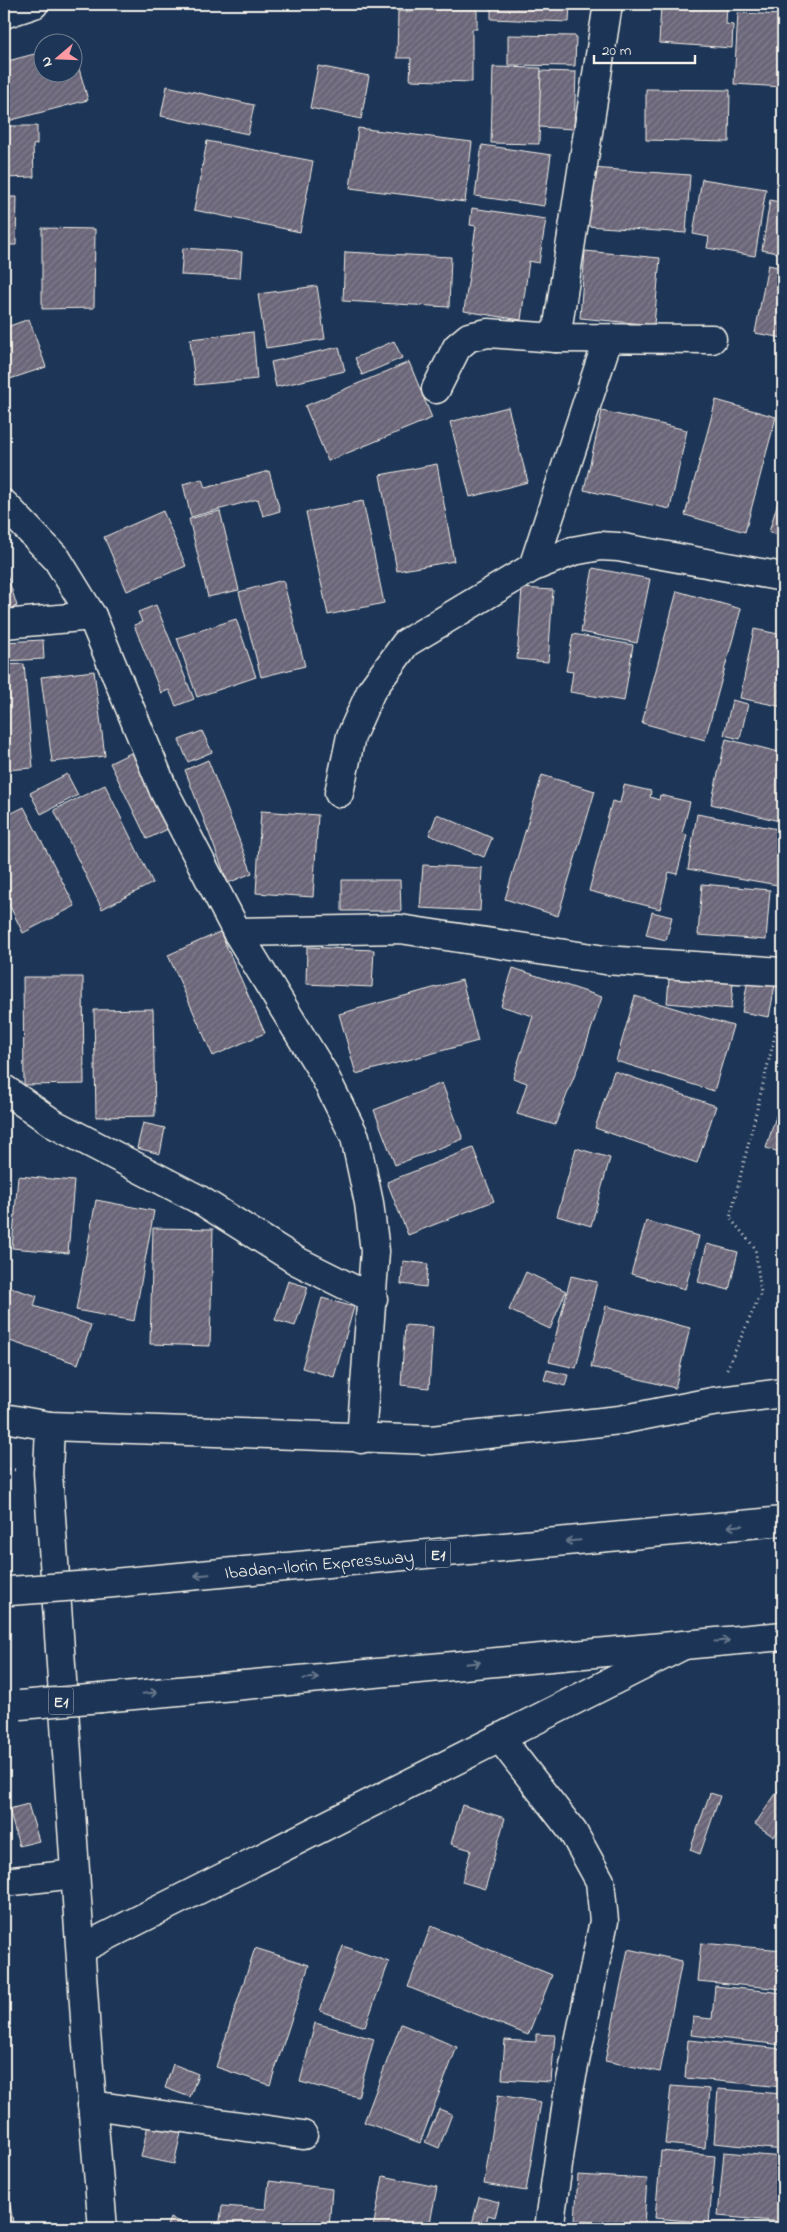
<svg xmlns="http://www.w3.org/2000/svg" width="787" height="2232" viewBox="0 0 787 2232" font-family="'Indie Flower',sans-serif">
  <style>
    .building { fill: url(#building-hatch); stroke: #f4f1e8 }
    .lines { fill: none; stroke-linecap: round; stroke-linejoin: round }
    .minor-casing { stroke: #f4f1e8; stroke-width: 31 }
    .highway-casing { stroke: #f4f1e8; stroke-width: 31 }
    .path { stroke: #f4f1e8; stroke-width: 3; stroke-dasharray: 1 4; stroke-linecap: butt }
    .minor { stroke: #1d3557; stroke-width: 28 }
    .highway { stroke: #1d3557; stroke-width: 28 }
    .highway-bridge-casing { stroke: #f4f1e8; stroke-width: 31; stroke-linecap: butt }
    .highway-bridge { stroke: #1d3557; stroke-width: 28 }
    .oneway { stroke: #68778a }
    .labels { text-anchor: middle; stroke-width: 4; stroke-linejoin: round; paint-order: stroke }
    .shield { fill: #1d3557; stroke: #b4b9bc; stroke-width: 1 }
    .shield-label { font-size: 16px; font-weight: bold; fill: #f4f1e8 }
    .street-label { font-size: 18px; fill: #f4f1e8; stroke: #1d3557 }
  </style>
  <defs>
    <pattern id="building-hatch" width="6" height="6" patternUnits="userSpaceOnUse" patternTransform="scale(1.25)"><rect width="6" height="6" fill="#6b6679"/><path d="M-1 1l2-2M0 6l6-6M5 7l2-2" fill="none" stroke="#817c8c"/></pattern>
  </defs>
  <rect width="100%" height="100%" fill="#1d3557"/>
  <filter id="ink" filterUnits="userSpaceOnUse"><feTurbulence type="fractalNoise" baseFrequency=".02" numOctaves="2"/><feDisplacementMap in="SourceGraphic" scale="10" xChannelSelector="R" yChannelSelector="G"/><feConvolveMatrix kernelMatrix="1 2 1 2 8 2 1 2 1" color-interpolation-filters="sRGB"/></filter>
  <g filter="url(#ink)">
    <g class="building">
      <polygon points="412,4 477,4 477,29 472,29 472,82 410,80 411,58 397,58 398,11 412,12"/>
      <polygon points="491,4 570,4 569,22 491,19"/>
      <polygon points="661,4 727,4 726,24 733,25 732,48 659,43"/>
      <polygon points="738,13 783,15 783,87 734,84"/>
      <polygon points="508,35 576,36 575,66 508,65"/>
      <polygon points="72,44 88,100 4,122 4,62 42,52 42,72 72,72"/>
      <polygon points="318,66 369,76 361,119 310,108"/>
      <polygon points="493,67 541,68 539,144 491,143"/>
      <polygon points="541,71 576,72 574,129 539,127"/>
      <polygon points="167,86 254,105 248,134 161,116"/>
      <polygon points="646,89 730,90 729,142 646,140"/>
      <polygon points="4,126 37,126 37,144 33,145 34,177 4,178"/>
      <polygon points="358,128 472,142 465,202 350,188"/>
      <polygon points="207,141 313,161 300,232 194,210"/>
      <polygon points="482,145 551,155 544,206 475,196"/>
      <polygon points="591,168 690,175 686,233 587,226"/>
      <polygon points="702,179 766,189 755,256 707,248 709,237 693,234"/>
      <polygon points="4,197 17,197 16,245 4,245"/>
      <polygon points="770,200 783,203 783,254 762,250"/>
      <polygon points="472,208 546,219 539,263 529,261 521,320 464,311 476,226 470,225"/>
      <polygon points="42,228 95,229 94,308 42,309"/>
      <polygon points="183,248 242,252 240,278 181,275"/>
      <polygon points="585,251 660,258 654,325 580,318"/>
      <polygon points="345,252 451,257 449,307 343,301"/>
      <polygon points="768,265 783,268 783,338 755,333"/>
      <polygon points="317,286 325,339 266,348 258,294"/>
      <polygon points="29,319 46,367 4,381 4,328"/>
      <polygon points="253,332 257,379 195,385 190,339"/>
      <polygon points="394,341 402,358 362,375 355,358"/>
      <polygon points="339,347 345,371 276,387 271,362"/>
      <polygon points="409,362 432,418 328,461 305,406"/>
      <polygon points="716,400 776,417 745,532 685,515"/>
      <polygon points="508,407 528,482 470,497 450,422"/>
      <polygon points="602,411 687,430 670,509 584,490"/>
      <polygon points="437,464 454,561 397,571 380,475"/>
      <polygon points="269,471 280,511 263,516 258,499 191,517 183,484 202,479 205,488"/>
      <polygon points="783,485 783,537 769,532"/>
      <polygon points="363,501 384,603 328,615 306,512"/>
      <polygon points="163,511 186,566 127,591 104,537"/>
      <polygon points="220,511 239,590 208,597 189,519"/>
      <polygon points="593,568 650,579 637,643 581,632"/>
      <polygon points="7,575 17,606 4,611 4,576"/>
      <polygon points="283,580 305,666 261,677 239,592"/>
      <polygon points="522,588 553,590 548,662 517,659"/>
      <polygon points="677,591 741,609 705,740 642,723"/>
      <polygon points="156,605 194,699 176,706 169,690 161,693 134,625 142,622 138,612"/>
      <polygon points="236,619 256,677 197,697 177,638"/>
      <polygon points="754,629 783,635 783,707 740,698"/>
      <polygon points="573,634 633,645 624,701 570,692 573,672 566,671"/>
      <polygon points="43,640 44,659 4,661 4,642"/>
      <polygon points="24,664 33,768 4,770 4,665"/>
      <polygon points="94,671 105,756 52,762 41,677"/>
      <polygon points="732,700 748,704 740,739 724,735"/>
      <polygon points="202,731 212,752 188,762 179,740"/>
      <polygon points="726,739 783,753 783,822 711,804"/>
      <polygon points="137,750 174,826 147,839 110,763"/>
      <polygon points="208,760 252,873 228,883 185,770"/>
      <polygon points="67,774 78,795 41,814 30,793"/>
      <polygon points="542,775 595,791 558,916 505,899"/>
      <polygon points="105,785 153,883 102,909 54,810"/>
      <polygon points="624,785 651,791 650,797 659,800 660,795 690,802 682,833 687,835 677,874 669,872 660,909 589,891 612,801 620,803"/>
      <polygon points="24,807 75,906 23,933 4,894 4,817"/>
      <polygon points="261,811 318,815 313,897 256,893"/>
      <polygon points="437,814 492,838 484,857 429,835"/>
      <polygon points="697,814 783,830 783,886 688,869"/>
      <polygon points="423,865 482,868 480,911 420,908"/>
      <polygon points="342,880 400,880 401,911 342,911"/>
      <polygon points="702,884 770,890 766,940 698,935"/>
      <polygon points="652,912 672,917 666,940 646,935"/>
      <polygon points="220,932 265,1033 213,1056 168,955"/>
      <polygon points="307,947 374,950 372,987 306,984"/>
      <polygon points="513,968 602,997 583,1054 555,1125 517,1114 527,1083 513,1078 533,1016 501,1006"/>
      <polygon points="23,977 83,977 84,1084 24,1085"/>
      <polygon points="669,979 733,983 731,1009 667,1003"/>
      <polygon points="462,980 478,1041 356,1074 339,1014"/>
      <polygon points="748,980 775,985 769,1017 742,1012"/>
      <polygon points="635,996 733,1026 714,1091 616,1061"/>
      <polygon points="153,1009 155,1116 96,1117 94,1010"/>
      <polygon points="614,1071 716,1106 697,1163 595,1128"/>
      <polygon points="442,1083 463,1139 395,1165 374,1110"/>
      <polygon points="783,1094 783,1153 766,1148"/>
      <polygon points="143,1123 165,1128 160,1154 137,1148"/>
      <polygon points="473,1148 494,1201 408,1235 387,1182"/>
      <polygon points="576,1148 610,1158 591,1226 557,1216"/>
      <polygon points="18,1176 74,1181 68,1253 12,1248"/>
      <polygon points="96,1200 154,1211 134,1321 76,1310"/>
      <polygon points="646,1221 699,1236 685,1289 631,1274"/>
      <polygon points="153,1228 213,1229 210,1346 150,1344"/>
      <polygon points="707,1244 738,1252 729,1290 698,1282"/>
      <polygon points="403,1261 428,1264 426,1287 401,1284"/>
      <polygon points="526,1272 566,1291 550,1329 509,1310"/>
      <polygon points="571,1276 597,1282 576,1368 549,1362"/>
      <polygon points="288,1281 308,1287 295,1326 275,1320"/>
      <polygon points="5,1286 37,1296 34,1306 91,1325 78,1364 4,1339"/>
      <polygon points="322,1298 354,1307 334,1377 302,1368"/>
      <polygon points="606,1306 690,1328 675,1388 591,1367"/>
      <polygon points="405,1325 433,1327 429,1388 401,1385"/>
      <polygon points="547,1370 568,1375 565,1386 544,1380"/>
      <polygon points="782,1785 783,1823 774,1837 755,1824"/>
      <polygon points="710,1793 720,1796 700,1854 690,1850"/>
      <polygon points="28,1804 39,1841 19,1846 9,1809"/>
      <polygon points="462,1805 505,1818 485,1889 462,1882 471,1850 451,1844"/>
      <polygon points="431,1926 552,1975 528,2035 408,1987"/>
      <polygon points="701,1943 783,1950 783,1989 697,1981"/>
      <polygon points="343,1946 389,1962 365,2027 320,2011"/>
      <polygon points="255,1948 309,1965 270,2085 216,2067"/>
      <polygon points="628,1949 682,1961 660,2072 605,2061"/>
      <polygon points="715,1986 783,1993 783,2045 691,2035 693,2017 712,2019"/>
      <polygon points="315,2023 374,2039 358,2097 300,2082"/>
      <polygon points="401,2024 457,2047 420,2143 364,2122"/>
      <polygon points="536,2034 555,2035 551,2082 502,2079 505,2040 536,2042"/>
      <polygon points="688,2040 783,2049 783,2087 685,2078"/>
      <polygon points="173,2064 198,2074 190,2097 165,2088"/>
      <polygon points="671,2086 710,2089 705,2148 665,2144"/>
      <polygon points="718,2089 783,2094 783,2150 714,2143"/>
      <polygon points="498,2095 541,2102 526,2191 484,2184"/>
      <polygon points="439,2109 452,2114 439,2148 425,2142"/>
      <polygon points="149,2120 182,2128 174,2164 141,2157"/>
      <polygon points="661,2151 715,2156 709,2223 655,2218"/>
      <polygon points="724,2152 783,2157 783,2222 718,2216"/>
      <polygon points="578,2175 647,2179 644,2225 575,2221"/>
      <polygon points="383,2176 437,2187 429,2228 373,2228"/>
      <polygon points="269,2181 332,2189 329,2228 219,2228 222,2206 266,2209"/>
      <polygon points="479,2197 499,2202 495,2217 488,2215 485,2228 471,2228"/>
      <polygon points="10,2205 14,2228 4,2228 4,2206"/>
      <polygon points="170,2218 196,2228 166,2228"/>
      <polygon points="657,2225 706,2228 710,2228 657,2228"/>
    </g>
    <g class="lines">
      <g class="minor-casing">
        <g id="minor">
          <polyline points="4,14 34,4"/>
          <polyline points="556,338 608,4"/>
          <polyline points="436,389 457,347 469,337 488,333 556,338 712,339"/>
          <polyline points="4,504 57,559 92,616 164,791 237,932 322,1071 355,1137 369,1203 375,1251 361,1439"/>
          <polyline points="533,567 608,339"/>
          <polyline points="4,624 92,616"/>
          <polyline points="339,793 351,736 371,691 406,643 533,567 573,551 600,546 618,547 783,577"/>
          <polyline points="237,932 400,929 605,960 783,972"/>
          <polyline points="4,1089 54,1124 200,1200 297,1261 373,1299"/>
          <polyline points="4,1418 50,1426 431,1440 620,1420 712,1402 783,1393"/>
          <polyline points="50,1426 48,1473 86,2033 103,2228"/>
          <polyline points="500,1738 573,1832 600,1881 604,1921 568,2095 549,2228"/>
          <polyline points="4,1882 75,1874"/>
          <polyline points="81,1949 684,1645"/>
          <polyline points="92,2105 303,2135"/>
        </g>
      </g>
      <g class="highway-casing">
        <g id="highway">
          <polyline points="92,1585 783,1521"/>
          <polyline points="101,1698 783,1636"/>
        </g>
      </g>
      <g class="path">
        <polyline points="727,1369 761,1293 755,1248 730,1218 783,1003"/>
        <polyline points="4,1469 18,1470"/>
      </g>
      <use href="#minor" class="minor"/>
      <use href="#highway" class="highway"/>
      <g class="highway-bridge-casing">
        <g id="highway-bridge">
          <polyline points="10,1591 92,1585"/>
          <polyline points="20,1705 101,1698"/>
        </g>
      </g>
      <use href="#highway-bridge" class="highway-bridge"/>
    </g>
    <defs><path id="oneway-shaft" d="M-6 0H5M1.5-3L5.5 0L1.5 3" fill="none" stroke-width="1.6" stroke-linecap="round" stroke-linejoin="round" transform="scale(1.25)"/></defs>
    <g class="oneway">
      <use href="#oneway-shaft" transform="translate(735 1526) rotate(175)"/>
      <use href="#oneway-shaft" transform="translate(573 1541) rotate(175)"/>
      <use href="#oneway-shaft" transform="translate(202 1575) rotate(175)"/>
      <use href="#oneway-shaft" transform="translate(722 1641) rotate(-4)"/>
      <use href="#oneway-shaft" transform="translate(473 1663) rotate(-5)"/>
      <use href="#oneway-shaft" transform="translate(311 1678) rotate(-5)"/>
      <use href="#oneway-shaft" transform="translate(150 1693) rotate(-5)"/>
    </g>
  </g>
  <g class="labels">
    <g class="shield">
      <rect x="425.5" y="1540.5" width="25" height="27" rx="4"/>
      <rect x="48.5" y="1687.5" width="25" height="27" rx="4"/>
    </g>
    <g class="shield-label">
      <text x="438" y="1560">E1</text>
      <text x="61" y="1707">E1</text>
    </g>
    <g class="street-label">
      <text transform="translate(319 1564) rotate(-5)" y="6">Ibadan-Ilorin Expressway</text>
    </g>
  </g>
  <rect width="787" height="2232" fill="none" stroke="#1d3557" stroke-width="20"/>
  <rect x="10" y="10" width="767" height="2212" fill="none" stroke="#f4f1e8" stroke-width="2" filter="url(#ink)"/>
  <g transform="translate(58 58) rotate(251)"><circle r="24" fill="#1d3557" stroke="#738091"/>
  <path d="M0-4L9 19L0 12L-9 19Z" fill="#ff9aa2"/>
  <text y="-8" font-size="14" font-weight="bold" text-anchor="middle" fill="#f4f1e8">N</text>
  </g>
  <path d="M594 55v8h101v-8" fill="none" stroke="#f4f1e8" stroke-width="2.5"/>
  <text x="602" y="55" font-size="15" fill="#f4f1e8" stroke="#1d3557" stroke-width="4" paint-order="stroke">20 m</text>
</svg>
